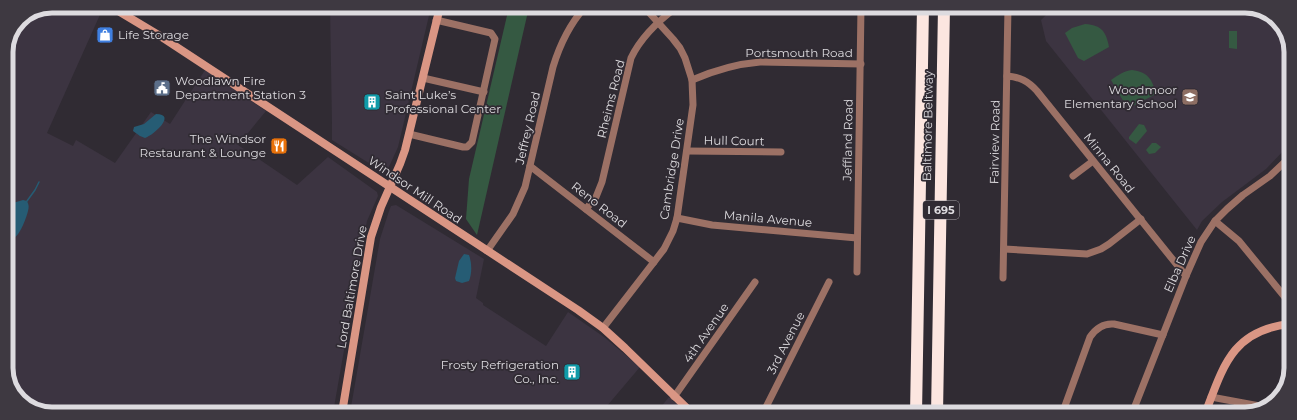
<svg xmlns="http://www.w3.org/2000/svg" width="1297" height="420" viewBox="0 0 1297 420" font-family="Montserrat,sans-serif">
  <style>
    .built { fill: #3c3441 }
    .green { fill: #355942 }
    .water { fill: #265c74 }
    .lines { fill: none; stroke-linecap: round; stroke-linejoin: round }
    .stream { stroke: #265c74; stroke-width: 1.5 }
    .street { stroke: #9c7165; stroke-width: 7 }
    .secondary { stroke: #da9684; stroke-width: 8 }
    .highway { stroke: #fce6e0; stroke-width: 12 }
    .labels { text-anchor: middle; stroke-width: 3.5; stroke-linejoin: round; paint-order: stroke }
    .shield { fill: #302b33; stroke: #a9a6ab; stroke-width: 1 }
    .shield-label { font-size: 11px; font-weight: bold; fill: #dddbdf }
    .poi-label { font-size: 12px; fill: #dddbdf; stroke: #302b33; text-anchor: start }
    .street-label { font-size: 12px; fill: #dddbdf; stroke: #302b33 }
    .rim { fill: none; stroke: #dddbdf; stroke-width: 5 }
  </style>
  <rect width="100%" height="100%" fill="#302b33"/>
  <g class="built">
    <polygon points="52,6 99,6 103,8 47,133 73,146 76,140 115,163 151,112 170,124 205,70 266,111 238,145 297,185 328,157 377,192 378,196 367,221 364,236 333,413 40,412 17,398 6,371 6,52 20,19"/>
    <polygon points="330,6 431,7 398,147 388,169 380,170 332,140 332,124"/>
    <polygon points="1054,7 1257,8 1281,24 1291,49 1290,144 1266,169 1222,202 1202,221 1197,230 1046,41 1041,20"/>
    <polygon points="396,205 484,259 476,298 483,303 483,305 546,346 568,312 604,337 640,367 601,413 593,413 585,407 584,413 350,413 380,239 389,211 391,206"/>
    <polygon points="669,397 686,413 656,413"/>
  </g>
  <g class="green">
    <polygon points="509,7 529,7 477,235 466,219 469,179"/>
    <path d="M1085,24C1102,25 1106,32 1109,47L1084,61L1078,58L1065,33L1072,28Z"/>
    <polygon points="1229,31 1237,31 1237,49 1229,48"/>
    <path d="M1132,70C1148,72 1152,79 1156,94L1131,107L1125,104L1111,80C1118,75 1124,71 1132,70Z"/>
    <polygon points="1139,124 1144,125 1147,131 1136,144 1129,139 1129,137"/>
    <polygon points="1152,143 1156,143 1161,147 1155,153 1149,154 1146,150"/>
  </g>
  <g class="water">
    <path d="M156,114C177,114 154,135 145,138L140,136L133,131L134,127L144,124Z"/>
    <path d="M23,200L27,201C29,205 29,207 28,211C27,216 20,235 15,237C13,238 9,236 6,235V205Z"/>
    <path d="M464,254L469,255C472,264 472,273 469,281L462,283L456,281L455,278L459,261Z"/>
  </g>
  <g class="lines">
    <polyline class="stream" points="27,201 35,190 39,182"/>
    <g class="street">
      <path d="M1007,76C1020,77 1028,81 1037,91L1186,276"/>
      <polyline points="423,78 484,92"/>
      <path d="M692,80C715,70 736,64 760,62L861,64"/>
      <polyline points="409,134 463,147 467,147 472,142 495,39 491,33 436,20"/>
      <polyline points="687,151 781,152"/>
      <polyline points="530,166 654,262"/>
      <polyline points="1073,176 1093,161"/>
      <path d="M586,209L596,197L602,182L631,58C641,37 658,21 677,7"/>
      <polyline points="677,218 712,225 857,238"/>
      <polyline points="1215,221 1239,241 1284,296 1287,301 1290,309"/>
      <polyline points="1004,249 1087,254 1101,249 1109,244 1141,219"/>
      <path d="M487,251L513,214L525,187L553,67C560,44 569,25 585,7"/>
      <polyline points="857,272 861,7"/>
      <polyline points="1003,278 1008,7"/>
      <polyline points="603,328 664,249 673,231 677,218 693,105 692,80 685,58 680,48 673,39 644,7"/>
      <polyline points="674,397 755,282"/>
      <polyline points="1211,397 1265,407"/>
      <polyline points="1133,411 1186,276 1201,242 1215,221 1227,209 1243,195 1270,176 1290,157"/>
      <polyline points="763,413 829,282"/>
      <path d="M1062,414L1090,337C1096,328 1103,323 1114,324L1163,335"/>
    </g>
    <g class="secondary">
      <polyline points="110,6 160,36 578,310 603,328 625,348 692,413"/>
      <polyline points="342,413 371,237 381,207 400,164 405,150 440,7"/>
      <path d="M1205,414C1223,367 1232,330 1290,324"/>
    </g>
    <g class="highway">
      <polyline points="916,414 923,7"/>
      <polyline points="937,414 944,7"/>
    </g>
  </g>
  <defs>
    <g id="shop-square" transform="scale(0.9)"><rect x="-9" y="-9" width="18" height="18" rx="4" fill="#3f7fe0" stroke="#302b33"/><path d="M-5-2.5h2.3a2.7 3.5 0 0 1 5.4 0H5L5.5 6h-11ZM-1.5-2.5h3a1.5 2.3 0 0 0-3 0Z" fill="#fff"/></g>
    <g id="civic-square" transform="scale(0.9)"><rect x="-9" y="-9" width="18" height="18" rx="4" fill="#5c6f8a" stroke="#302b33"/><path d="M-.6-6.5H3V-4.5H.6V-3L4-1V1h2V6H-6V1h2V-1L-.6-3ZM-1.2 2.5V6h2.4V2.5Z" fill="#fff"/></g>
    <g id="school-square" transform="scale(0.9)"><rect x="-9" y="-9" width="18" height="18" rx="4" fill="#8d6e63" stroke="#302b33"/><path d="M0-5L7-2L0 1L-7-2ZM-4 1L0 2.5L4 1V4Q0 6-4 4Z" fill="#fff"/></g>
    <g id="building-square" transform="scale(0.9)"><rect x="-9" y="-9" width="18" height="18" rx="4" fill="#0f9aa8" stroke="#302b33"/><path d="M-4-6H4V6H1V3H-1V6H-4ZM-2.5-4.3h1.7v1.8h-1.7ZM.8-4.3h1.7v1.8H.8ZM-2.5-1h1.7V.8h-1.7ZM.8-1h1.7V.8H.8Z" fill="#fff"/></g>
    <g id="restaurant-square" transform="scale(0.9)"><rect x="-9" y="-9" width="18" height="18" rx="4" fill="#e8710a" stroke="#302b33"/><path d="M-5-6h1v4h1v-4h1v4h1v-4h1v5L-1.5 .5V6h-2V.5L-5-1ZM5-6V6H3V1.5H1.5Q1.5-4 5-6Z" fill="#fff"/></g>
  </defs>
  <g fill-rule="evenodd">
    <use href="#shop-square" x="105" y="35"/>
    <use href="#civic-square" x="162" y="88"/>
    <use href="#school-square" x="1190" y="97"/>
    <use href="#building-square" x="372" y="102"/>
    <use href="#restaurant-square" x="279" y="146"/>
    <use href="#building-square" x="572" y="372"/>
  </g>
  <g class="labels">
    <rect class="shield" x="923" y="201" width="36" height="18" rx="3"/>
    <g class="shield-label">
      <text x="941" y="214">I 695</text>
    </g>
    <g class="poi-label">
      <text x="118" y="39">Life Storage</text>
      <text x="175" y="85">Woodlawn Fire<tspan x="175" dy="14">Department Station 3</tspan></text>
      <text x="1177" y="94" text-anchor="end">Woodmoor<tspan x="1177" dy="14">Elementary School</tspan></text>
      <text x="385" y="99">Saint Luke’s<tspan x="385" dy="14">Professional Center</tspan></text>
      <text x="266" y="143" text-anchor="end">The Windsor<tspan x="266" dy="14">Restaurant &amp; Lounge</tspan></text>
      <text x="559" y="369" text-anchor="end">Frosty Refrigeration<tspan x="559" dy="14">Co., Inc.</tspan></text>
    </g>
    <g class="street-label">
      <text x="799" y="57">Portsmouth Road</text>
      <text transform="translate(611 99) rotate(-76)" y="4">Rheims Road</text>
      <text transform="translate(928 126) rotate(-89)" y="4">Baltimore Beltway</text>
      <text transform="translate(528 128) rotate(-77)" y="4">Jeffrey Road</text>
      <text transform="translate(848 140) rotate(-89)" y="4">Jeffland Road</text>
      <text transform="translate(734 141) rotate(1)" y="4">Hull Court</text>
      <text transform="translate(995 142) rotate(-89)" y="4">Fairview Road</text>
      <text transform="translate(1109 163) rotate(51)" y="4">Minna Road</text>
      <text transform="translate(672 169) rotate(-81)" y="4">Cambridge Drive</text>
      <text transform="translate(415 190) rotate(34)" y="4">Windsor Mill Road</text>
      <text transform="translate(599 205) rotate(38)" y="4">Reno Road</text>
      <text transform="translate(768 219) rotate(5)" y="4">Manila Avenue</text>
      <text transform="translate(1180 264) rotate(-66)" y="4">Elba Drive</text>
      <text transform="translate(352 287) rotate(-80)" y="4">Lord Baltimore Drive</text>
      <text transform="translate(706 333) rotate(-55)" y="4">4th Avenue</text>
      <text transform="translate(786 343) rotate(-63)" y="4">3rd Avenue</text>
    </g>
  </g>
  <path d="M0 0H1297V420H0ZM52 13H1245A39 39 0 0 1 1284 52V368A39 39 0 0 1 1245 407H52A39 39 0 0 1 13 368V52A39 39 0 0 1 52 13Z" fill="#3e3941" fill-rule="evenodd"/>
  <path class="rim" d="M52 13H1245A39 39 0 0 1 1284 52V368A39 39 0 0 1 1245 407H52A39 39 0 0 1 13 368V52A39 39 0 0 1 52 13Z"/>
</svg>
